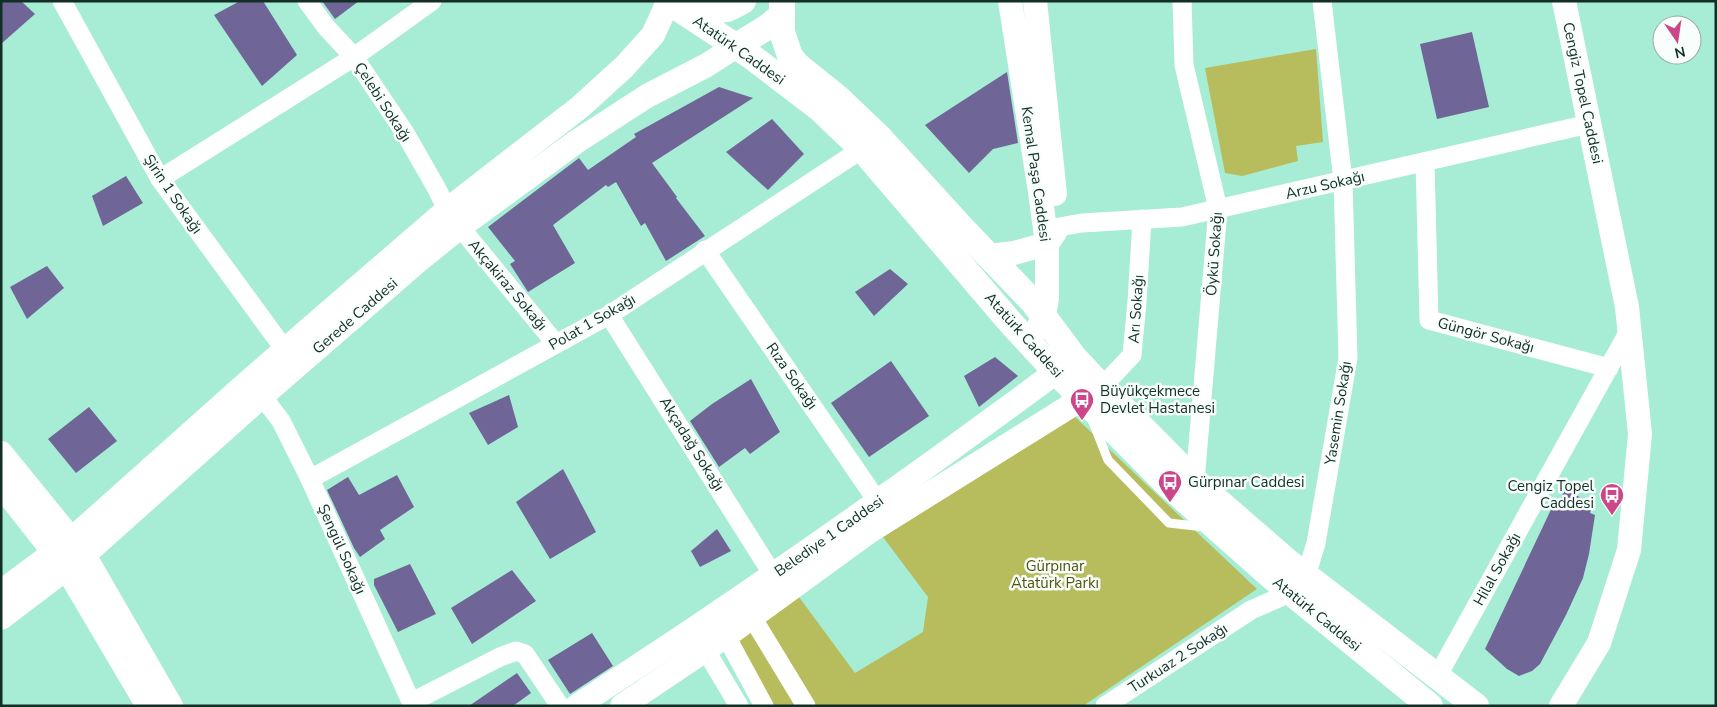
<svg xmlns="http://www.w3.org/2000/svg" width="1717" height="707" viewBox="0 0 1717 707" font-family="'Nunito Sans',sans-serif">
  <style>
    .green { fill: #b7bd5d }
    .building { fill: #6f6697 }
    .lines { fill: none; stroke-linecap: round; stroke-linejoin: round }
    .service { stroke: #fff; stroke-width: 9 }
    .minor { stroke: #fff; stroke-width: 19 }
    .tertiary { stroke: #fff; stroke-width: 24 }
    .secondary { stroke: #fff; stroke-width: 26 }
    .labels { text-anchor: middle; stroke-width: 5; stroke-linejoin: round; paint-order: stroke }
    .street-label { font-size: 15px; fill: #122e25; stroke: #f7fefb }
    .poi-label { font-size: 15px; fill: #122e25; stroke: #f7fefb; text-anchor: start }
    .park-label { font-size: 15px; fill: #52550a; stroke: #f7fefb }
  </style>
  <rect width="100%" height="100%" fill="#a7ecd5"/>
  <g class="green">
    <polygon points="1316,49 1323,142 1296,146 1298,161 1242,176 1225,173 1205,68"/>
    <polygon points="1073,415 1257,589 1083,706 774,706 734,638 799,597 855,673 923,632 928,597 883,537"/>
  </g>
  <g class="building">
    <polygon points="1,1 21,1 35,14 1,44"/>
    <polygon points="240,1 263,1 297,55 262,86 214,15"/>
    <polygon points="322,1 359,1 335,19"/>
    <polygon points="1472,32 1489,107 1437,119 1420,44"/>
    <polygon points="1007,72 1018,143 993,149 969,173 925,125"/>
    <polygon points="719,87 753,98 652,163 677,197 676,198 705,236 666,261 645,223 641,226 616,182 608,187 606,185 553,225 575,263 528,292 510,264 515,261 488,227 579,158 588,170 636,137 634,134"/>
    <polygon points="772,119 804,154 768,190 726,152"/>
    <polygon points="126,176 143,203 103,226 92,196"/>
    <polygon points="47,266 64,288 27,319 10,287"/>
    <polygon points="890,269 908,284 874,316 855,292"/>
    <polygon points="995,357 1018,376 979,407 964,376"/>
    <polygon points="891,361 929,416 869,457 831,403"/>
    <polygon points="751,379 780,432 750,454 745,448 719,467 690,421 712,404"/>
    <polygon points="509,395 518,427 488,445 469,413"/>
    <polygon points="89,407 117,441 76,473 48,439"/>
    <polygon points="563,469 596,532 550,559 516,502"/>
    <polygon points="397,475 414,507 380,530 385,539 360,557 354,548 327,490 348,477 359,495"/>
    <polygon points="1565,489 1592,504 1590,513 1595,515 1589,554 1583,578 1566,615 1540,664 1532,671 1519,676 1507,669 1485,649 1556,499 1560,501"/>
    <polygon points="717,529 731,551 700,567 691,551"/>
    <polygon points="410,564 436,614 398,632 374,585 374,579"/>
    <polygon points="512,570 536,601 472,644 451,608"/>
    <polygon points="592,633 613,666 570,694 548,660"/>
    <polygon points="517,673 531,693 513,706 469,706"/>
  </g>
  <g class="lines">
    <polyline class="service" points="1093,422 1108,460 1169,523 1204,527"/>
    <g class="minor">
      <polyline points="62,1 160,179 285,350"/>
      <polyline points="307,1 326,27 354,57 405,133 437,189 447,210"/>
      <polyline points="1182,1 1184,65 1218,209 1195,481"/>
      <polyline points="1425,162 1429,320 1609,368"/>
      <polyline points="160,179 354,57 432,1"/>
      <polyline points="460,227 556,344"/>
      <polyline points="1059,227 1082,223 1182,217 1589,124"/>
      <polyline points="705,250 878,502"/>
      <polyline points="609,315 773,575"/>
      <polyline points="1102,387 1132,355 1137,302 1142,219"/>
      <polyline points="262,396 281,421 310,479 413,706"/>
      <polyline points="310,479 609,315 862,149"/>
      <polyline points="752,617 806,706"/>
      <polyline points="718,625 726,636 764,706"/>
      <polyline points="699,639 739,706"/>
      <polyline points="1437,677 1629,331"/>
      <polyline points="412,702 500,657 516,651 525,654 560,706"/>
      <polyline points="1105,706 1251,610 1290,593 1306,576 1316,543 1348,358 1343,181 1322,1"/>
    </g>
    <g class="tertiary">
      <polyline points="1010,1 1040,192 1047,244 1047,298 1044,316 1037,330"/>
      <polyline points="1035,1 1055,194"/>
      <polyline points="990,256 1014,253 1047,244 1055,232"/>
      <polyline points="1,453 84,555 171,706"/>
      <polyline points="1,485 67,569 148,706"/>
      <polyline points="1,592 72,539 249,381 447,210 580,107 624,67 653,35 668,2"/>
      <polyline points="1,618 84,555 262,396 418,261 460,227 576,142 647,96 707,65 735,47"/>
      <path d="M577,706C622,676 668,647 713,616C829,537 943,456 1056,372L1071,360"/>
      <polyline points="622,706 726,636 870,531 1099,388"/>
      <polyline points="1561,706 1599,643 1629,550 1640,434 1627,307 1564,1"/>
    </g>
    <g class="secondary">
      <polyline points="667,1 752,57 820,109 862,149 1010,322 1056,372 1168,485 1273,578 1430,706"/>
      <polyline points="782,1 782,32 790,56 797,65 838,98 880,138 962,228 1033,302 1074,357 1102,387 1195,481 1287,561 1476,706"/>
      <polyline points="690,15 727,9 743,1"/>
      <polyline points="735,47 769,26 782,15"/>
    </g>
  </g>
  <defs>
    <g id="bus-pin" transform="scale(1.25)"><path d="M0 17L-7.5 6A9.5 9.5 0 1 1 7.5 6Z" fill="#cb468b" stroke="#f7fefb"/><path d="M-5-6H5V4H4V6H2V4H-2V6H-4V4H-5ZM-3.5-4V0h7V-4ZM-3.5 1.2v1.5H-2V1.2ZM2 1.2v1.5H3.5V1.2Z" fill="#fff"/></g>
  </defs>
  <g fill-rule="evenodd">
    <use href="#bus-pin" x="1082" y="400"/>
    <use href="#bus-pin" x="1170" y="482"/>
    <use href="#bus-pin" x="1612" y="495"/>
  </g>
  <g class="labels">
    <g class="street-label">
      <text transform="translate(739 50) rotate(35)" y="5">Atatürk Caddesi</text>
      <text transform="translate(1583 93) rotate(78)" y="5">Cengiz Topel Caddesi</text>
      <text transform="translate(383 102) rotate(57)" y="5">Çelebi Sokağı</text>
      <text transform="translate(1036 174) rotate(82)" y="5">Kemal Paşa Caddesi</text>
      <text transform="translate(1325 185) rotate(-13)" y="5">Arzu Sokağı</text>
      <text transform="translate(173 194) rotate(56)" y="5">Şirin 1 Sokağı</text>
      <text transform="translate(1214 254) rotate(-86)" y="5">Öykü Sokağı</text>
      <text transform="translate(508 285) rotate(50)" y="5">Akçakiraz Sokağı</text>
      <text transform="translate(1136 309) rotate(-86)" y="5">Arı Sokağı</text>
      <text transform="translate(355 316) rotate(-41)" y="5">Gerede Caddesi</text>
      <text transform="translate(592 322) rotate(-30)" y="5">Polat 1 Sokağı</text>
      <text transform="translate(1024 335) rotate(48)" y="5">Atatürk Caddesi</text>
      <text transform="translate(1486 335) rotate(15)" y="5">Güngör Sokağı</text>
      <text transform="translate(792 376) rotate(55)" y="5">Rıza Sokağı</text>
      <text transform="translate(1338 413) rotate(-81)" y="5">Yasemin Sokağı</text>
      <text transform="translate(692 444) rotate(58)" y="5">Akçadağ Sokağı</text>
      <text transform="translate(829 536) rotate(-35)" y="5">Belediye 1 Caddesi</text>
      <text transform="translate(342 549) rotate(66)" y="5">Şengül Sokağı</text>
      <text transform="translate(1497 569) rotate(-61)" y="5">Hilal Sokağı</text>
      <text transform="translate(1317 614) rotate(39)" y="5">Atatürk Caddesi</text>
      <text transform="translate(1178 658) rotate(-33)" y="5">Turkuaz 2 Sokağı</text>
    </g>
    <g class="poi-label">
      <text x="1100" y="396">Büyükçekmece<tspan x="1100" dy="17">Devlet Hastanesi</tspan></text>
      <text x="1188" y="487">Gürpınar Caddesi</text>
      <text x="1594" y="491" text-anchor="end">Cengiz Topel<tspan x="1594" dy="17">Caddesi</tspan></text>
    </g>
    <g class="park-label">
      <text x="1055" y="571">Gürpınar<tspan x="1055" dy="17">Atatürk Parkı</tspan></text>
    </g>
  </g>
  <rect width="1717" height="707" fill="none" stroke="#122e25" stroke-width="5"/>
  <g transform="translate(1677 40) rotate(167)"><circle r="24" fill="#f7fefb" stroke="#9baba5"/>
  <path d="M0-4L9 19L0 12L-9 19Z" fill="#cb468b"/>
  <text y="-8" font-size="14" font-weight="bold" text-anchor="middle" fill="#122e25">N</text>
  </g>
</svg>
